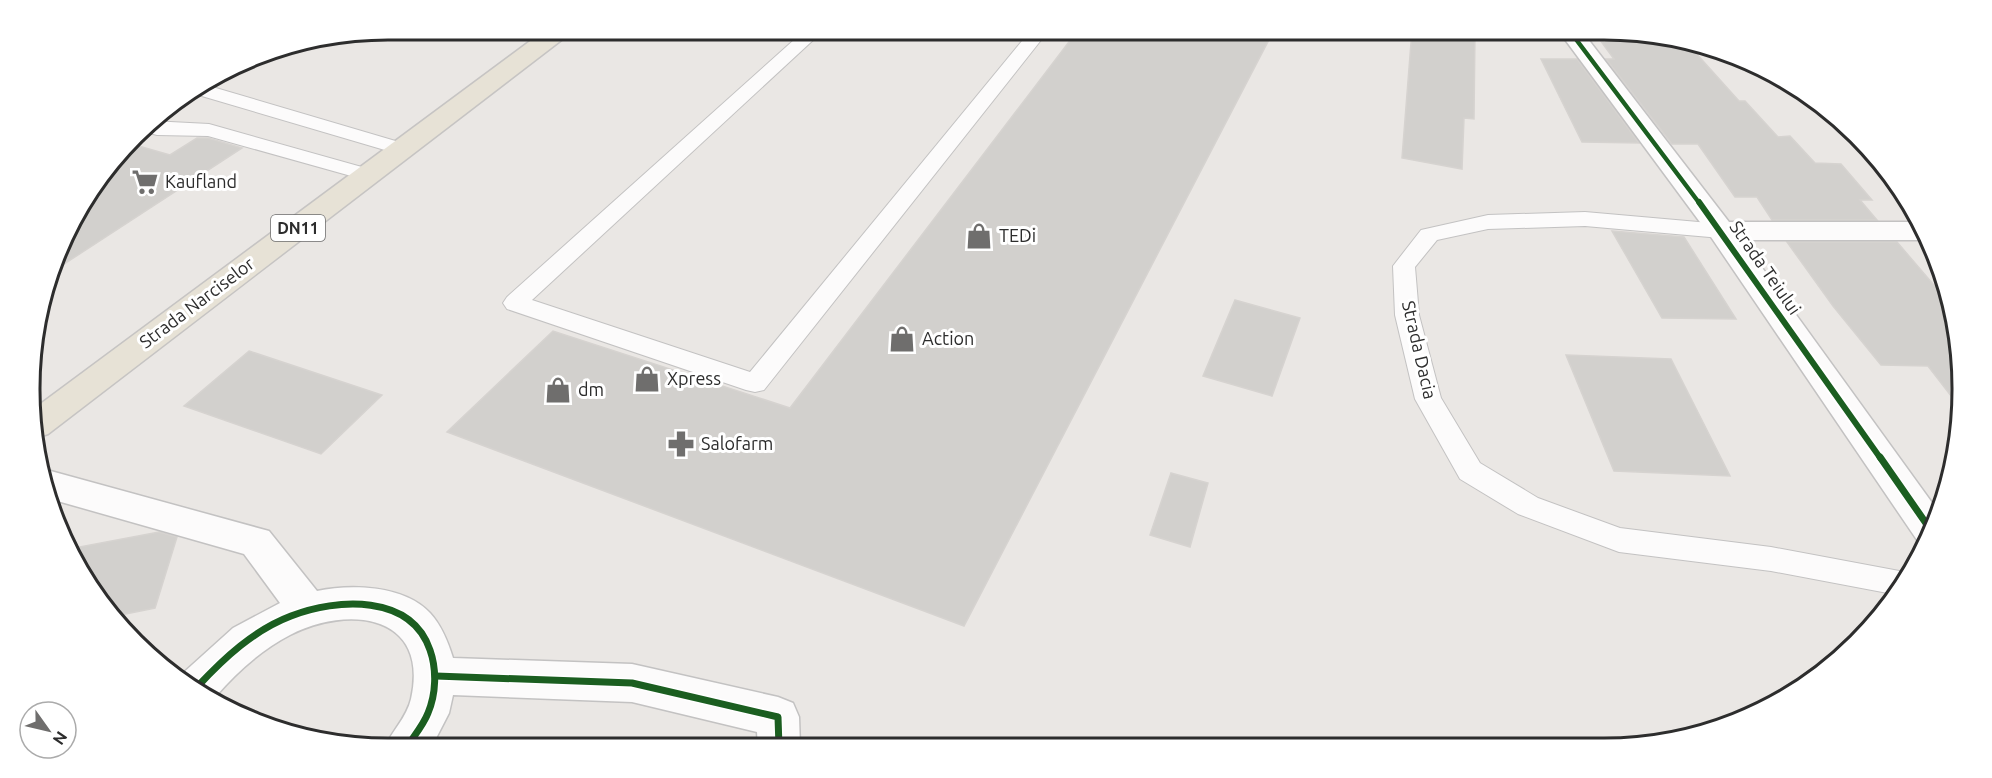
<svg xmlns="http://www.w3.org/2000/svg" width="1992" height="778" viewBox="0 0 1992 778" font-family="Ubuntu,sans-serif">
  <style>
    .building { fill: #d2d0cd; stroke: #d6d3d0; stroke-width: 1.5 }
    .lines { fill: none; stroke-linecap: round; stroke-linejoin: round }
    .service-casing { stroke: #c3c2c2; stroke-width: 2 }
    .minor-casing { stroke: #c3c2c2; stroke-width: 3 }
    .primary-casing { stroke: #c6c4c3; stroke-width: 3 }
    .service { fill: #fcfbfb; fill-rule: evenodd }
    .minor { fill: #fcfbfb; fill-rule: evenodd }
    .primary { fill: #e7e2d6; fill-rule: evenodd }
    .cycleway-far2-casing { stroke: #fff; stroke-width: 8 }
    .cycleway-far1-casing { stroke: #fff; stroke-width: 10 }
    .cycleway-casing { stroke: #fff; stroke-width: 10 }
    .cycleway-far2 { stroke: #1b5e20; stroke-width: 4.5 }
    .cycleway-far1 { stroke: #1b5e20; stroke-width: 6 }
    .cycleway { stroke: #1b5e20; stroke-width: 7 }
    .labels { text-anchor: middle; stroke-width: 6; stroke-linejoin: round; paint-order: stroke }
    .shield { fill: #fff; stroke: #6c6c6c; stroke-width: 1.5 }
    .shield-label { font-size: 16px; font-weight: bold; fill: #2d2d2d }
    .poi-label { font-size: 18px; fill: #2d2d2d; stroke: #fff; text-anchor: start }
    .street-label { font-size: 18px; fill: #2d2d2d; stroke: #fff }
    .rim { fill: none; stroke: #2d2d2d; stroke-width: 3 }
  </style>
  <rect width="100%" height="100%" fill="#eae7e4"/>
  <g class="building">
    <polygon points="1078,30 1274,30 964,626 447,432 553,331 790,408"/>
    <polygon points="1412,30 1475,30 1474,119 1464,118 1462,169 1402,158"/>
    <polygon points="1661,38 1685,41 1739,101 1745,101 1778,137 1790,136 1815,163 1841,164 1872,200 1860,200 1877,220 1772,220 1757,197 1735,197 1698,144 1672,144 1606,59 1614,59 1600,40"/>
    <polygon points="1541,59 1577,59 1639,143 1582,142"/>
    <polygon points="197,138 208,138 242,148 58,268 78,210 132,144 170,155"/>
    <polygon points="1612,231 1684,237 1736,319 1662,318"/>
    <polygon points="1787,242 1897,242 1944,297 1959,342 1955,401 1928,366 1881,365 1833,306"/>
    <polygon points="1235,300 1300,318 1272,396 1203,376"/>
    <polygon points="249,351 382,395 321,454 184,406"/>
    <polygon points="1566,355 1671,359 1730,476 1614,471"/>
    <polygon points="1171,473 1208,483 1190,547 1150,535"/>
    <polygon points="159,532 177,537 155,608 116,616 90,588 74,548"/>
  </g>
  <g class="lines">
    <g class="service-casing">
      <g id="service">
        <polygon points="769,30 824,30 532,300 750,372 1031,30 1049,30 764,390 755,392 746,390 507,309 503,303 507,297 795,39 772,34"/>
        <polygon points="209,86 409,145 412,149 409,153 395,153 195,94"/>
        <polygon points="151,121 209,124 376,171 379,175 376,179 369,181 208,136 157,135 142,131"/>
        <polygon points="1585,212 1721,224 1729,226 1732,231 1729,236 1721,238 1585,226 1488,229 1437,240 1415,267 1419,315 1441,398 1480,463 1538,498 1620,528 1771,547 1910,573 1893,594 1771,571 1619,552 1518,514 1460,479 1415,399 1395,315 1393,266 1421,230 1488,215"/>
      </g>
    </g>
    <g class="minor-casing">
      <g id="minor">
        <polygon points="1558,30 1581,30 1729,222 1918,222 1924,239 1921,240 1742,240 1938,511 1925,542 1917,540 1711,237"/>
        <path d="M47,470L269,531L317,591C351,584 404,585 430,613C442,626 448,642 453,658L632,664L778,697L793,703L799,717L800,747H758L757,732L632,702L453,695L449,713L431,748L385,747C392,731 407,717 411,699C430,614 348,605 290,635C261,650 237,672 216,696L180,679L182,674L233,628L280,603L244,554L54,500L42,472Z"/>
      </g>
    </g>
    <g class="primary-casing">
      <polygon id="primary" points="545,30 571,30 568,35 48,434 36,438 35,408"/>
    </g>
    <use href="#service" class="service"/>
    <use href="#minor" class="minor"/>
    <use href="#primary" class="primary"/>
    <g class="cycleway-far2-casing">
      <polyline id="cycleway-far2" points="1569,30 1700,204"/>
    </g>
    <g class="cycleway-far1-casing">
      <polyline id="cycleway-far1" points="1699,202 1881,459"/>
    </g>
    <g class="cycleway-casing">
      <g id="cycleway">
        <polyline points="1880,457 1930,529"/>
        <polyline points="436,676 632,683 778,717 779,747"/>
        <path d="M197,687C224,658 254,630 291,616C337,598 411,594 430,650C437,670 436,694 428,713C423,726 413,737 406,748"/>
      </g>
    </g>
    <use href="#cycleway-far2" class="cycleway-far2"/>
    <use href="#cycleway-far1" class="cycleway-far1"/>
    <use href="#cycleway" class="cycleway"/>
  </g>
  <defs>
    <g id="supermarket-bare" transform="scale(2.07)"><path d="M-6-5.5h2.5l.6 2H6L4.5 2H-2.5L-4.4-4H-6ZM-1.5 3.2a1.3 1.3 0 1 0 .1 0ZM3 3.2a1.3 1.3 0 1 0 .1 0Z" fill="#6f6e6d" stroke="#fff" stroke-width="2.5" paint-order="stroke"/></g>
    <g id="shop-bare" transform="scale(2.07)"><path d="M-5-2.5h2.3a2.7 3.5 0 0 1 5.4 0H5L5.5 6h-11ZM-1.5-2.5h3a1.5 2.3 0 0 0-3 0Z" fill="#6f6e6d" stroke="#fff" stroke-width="2.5" paint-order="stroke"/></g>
    <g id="pharmacy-bare" transform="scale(2.07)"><path d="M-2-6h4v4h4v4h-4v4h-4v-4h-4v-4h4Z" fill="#6f6e6d" stroke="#fff" stroke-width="2.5" paint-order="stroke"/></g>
  </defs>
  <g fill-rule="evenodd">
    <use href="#supermarket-bare" x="145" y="182"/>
    <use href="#shop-bare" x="979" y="236"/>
    <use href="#shop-bare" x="902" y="339"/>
    <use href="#shop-bare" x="647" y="379"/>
    <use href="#shop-bare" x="558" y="390"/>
    <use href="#pharmacy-bare" x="681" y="444"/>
  </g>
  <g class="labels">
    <rect class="shield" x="271" y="215" width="54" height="26" rx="4.5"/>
    <g class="shield-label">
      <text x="298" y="234">DN11</text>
    </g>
    <g class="poi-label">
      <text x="165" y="188">Kaufland</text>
      <text x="999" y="242">TEDi</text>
      <text x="922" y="345">Action</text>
      <text x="667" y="385">Xpress</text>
      <text x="578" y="396">dm</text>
      <text x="701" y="450">Salofarm</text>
    </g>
    <g class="street-label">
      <text transform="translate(1765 268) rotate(55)" y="6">Strada Teiului</text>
      <text transform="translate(197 303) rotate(-37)" y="6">Strada Narciselor</text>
      <text transform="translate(1419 350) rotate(77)" y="6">Strada Dacia</text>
    </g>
  </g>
  <path d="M0 0H1992V778H0ZM388 40H1604A348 348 0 0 1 1952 388V390A348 348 0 0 1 1604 738H388A348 348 0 0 1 40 390V388A348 348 0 0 1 388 40Z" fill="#fff" fill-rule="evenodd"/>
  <path class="rim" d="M388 40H1604A348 348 0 0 1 1952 388V390A348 348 0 0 1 1604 738H388A348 348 0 0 1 40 390V388A348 348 0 0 1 388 40Z"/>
  <g transform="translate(48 730) rotate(124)"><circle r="28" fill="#ffffff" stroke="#ababab" stroke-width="1.5"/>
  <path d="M0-4.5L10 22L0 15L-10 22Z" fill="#6f6e6d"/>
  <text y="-9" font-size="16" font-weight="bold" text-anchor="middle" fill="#2d2d2d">N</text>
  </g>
</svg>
